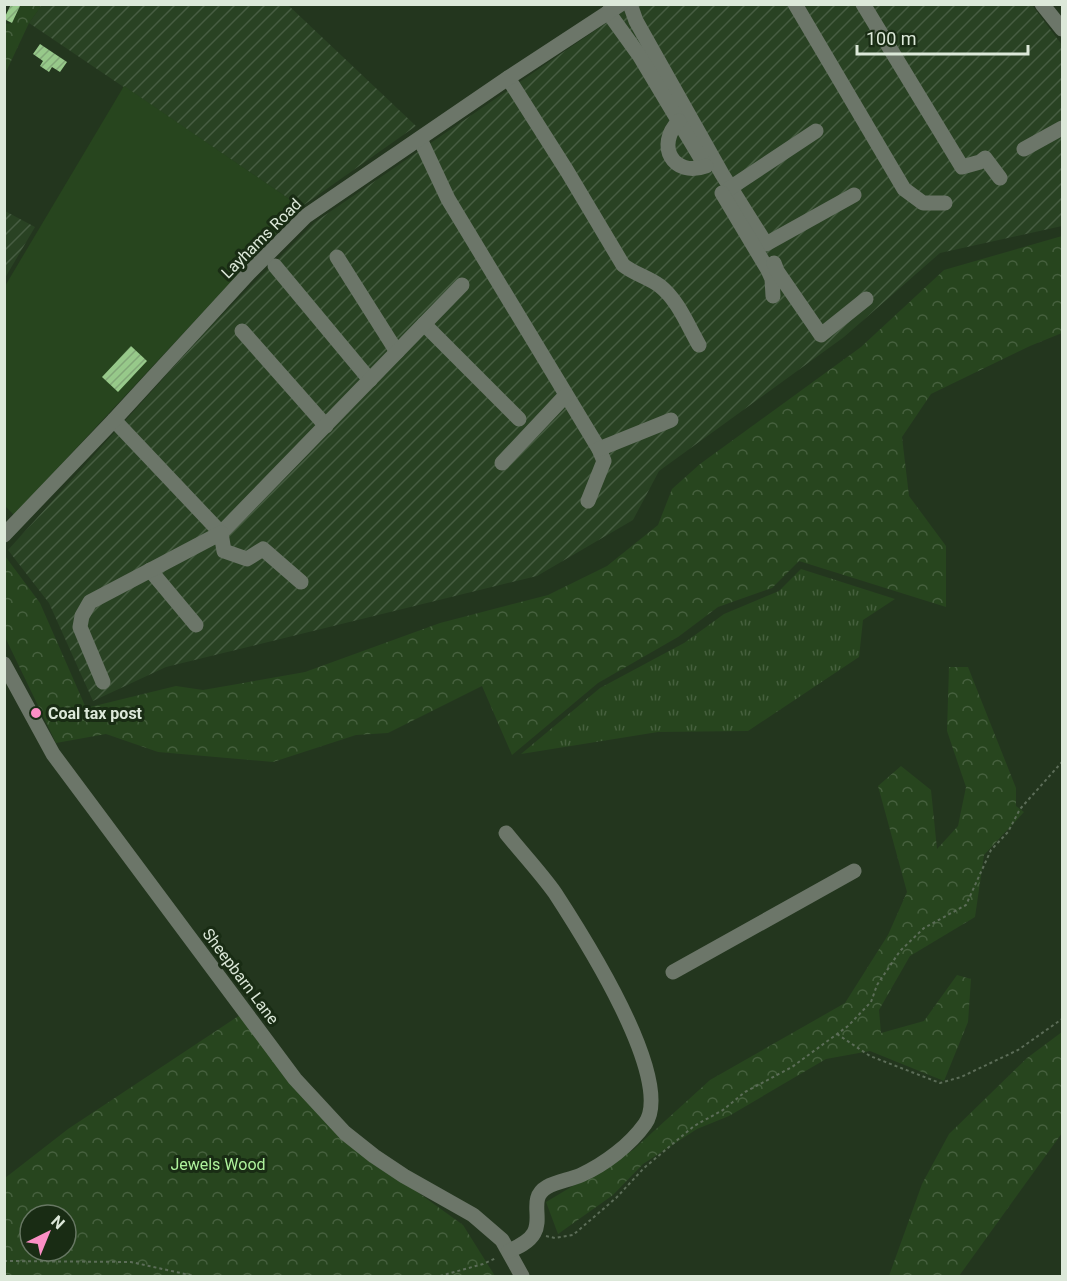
<svg xmlns="http://www.w3.org/2000/svg" width="1067" height="1281" viewBox="0 0 1067 1281" font-family="Roboto,sans-serif">
  <style>
    .industrial { fill: url(#industrial-furrows) }
    .grass { fill: url(#grass-tufts) }
    .forest { fill: url(#forest-crowns); fill-rule: evenodd }
    .park { fill: #27451e }
    .building { fill: url(#building-hatch) }
    .lines { fill: none; stroke-linecap: round; stroke-linejoin: round }
    .path { stroke: #5c6d58; stroke-width: 2; stroke-dasharray: 3 3; stroke-linecap: butt }
    .minor { stroke: #6c7669; stroke-width: 15 }
    .poi-dot { fill: #fb8fc5; stroke: #192c14; stroke-width: 2 }
    .labels { text-anchor: middle; stroke-width: 6; stroke-linejoin: round; paint-order: stroke }
    .street-label { font-size: 16px; fill: #dce8d9; stroke: #192c14 }
    .poi-label { font-size: 16px; font-weight: bold; fill: #dce8d9; stroke: #192c14; text-anchor: start }
    .park-label { font-size: 16px; fill: #aef29c; stroke: #192c14 }
  </style>
  <defs>
    <pattern id="industrial-furrows" width="10" height="10" patternUnits="userSpaceOnUse" patternTransform="scale(1.5)"><rect width="10" height="10" fill="#294223"/><path d="M-1 1l2-2M0 10L10 0M9 11l2-2" fill="none" stroke="#475d42"/></pattern>
    <pattern id="grass-tufts" width="24" height="20" patternUnits="userSpaceOnUse" patternTransform="scale(1.5)"><rect width="24" height="20" fill="#27451e"/><path d="M3 7l-1-3M5 7V3M7 7l1-3M15 17l-1-3M17 17v-4M19 17l1-3" fill="none" stroke="#46603e"/></pattern>
    <pattern id="forest-crowns" width="20" height="18" patternUnits="userSpaceOnUse" patternTransform="scale(1.5)"><rect width="20" height="18" fill="#27451e"/><path d="M2 6a3 3 0 1 1 6 0M12 15a3 3 0 1 1 6 0" fill="none" stroke="#46603e"/></pattern>
    <pattern id="building-hatch" width="6" height="6" patternUnits="userSpaceOnUse" patternTransform="scale(1.5)"><rect width="6" height="6" fill="#97c98a"/><path d="M-1 1l2-2M0 6l6-6M5 7l2-2" fill="none" stroke="#82a878"/></pattern>
  </defs>
  <rect width="100%" height="100%" fill="#23361e"/>
  <g class="industrial">
    <polygon points="637,4 1032,5 1062,45 1062,226 940,253 844,337 659,471 633,520 537,576 166,667 93,701 49,603 8,550 209,328 315,222 625,10"/>
    <polygon points="42,5 288,5 416,126 301,207 29,23"/>
    <polygon points="5,211 35,227 5,278"/>
  </g>
  <polygon class="grass" points="801,569 895,599 863,620 859,657 748,731 658,732 521,754 600,688 684,643 724,614 779,591"/>
  <g class="forest">
    <polygon points="21,5 42,5 29,23 5,74 5,24 12,23"/>
    <polygon points="1062,236 1062,333 1030,346 931,394 902,437 909,496 946,546 946,607 799,561 772,588 718,607 678,637 598,683 512,755 482,686 388,733 356,735 273,762 158,752 106,734 56,743 5,637 5,556 40,603 86,708 176,686 203,690 305,672 440,623 548,595 607,566 658,525 672,489 700,464 861,347 944,270"/>
    <polygon points="949,667 968,667 1016,788 1016,806 1024,812 984,855 975,917 910,956 879,1010 881,1033 924,1021 957,975 971,979 968,1022 944,1081 870,1051 826,1059 729,1116 697,1129 643,1164 613,1195 558,1234 546,1202 633,1150 710,1080 845,1003 888,935 907,892 878,786 901,766 931,790 937,849 958,826 966,787 947,731"/>
    <path d="M240,1015L341,1137L463,1225L495,1276H5V1178L68,1129ZM30,1215H66V1251H30Z"/>
    <polygon points="1062,1032 1062,1133 959,1276 889,1276 922,1184 949,1134 1027,1058"/>
  </g>
  <polygon class="park" points="124,86 301,207 14,515 5,506 5,286"/>
  <g class="building">
    <polygon points="11,4 21,4 12,23 4,19"/>
    <polygon points="40,44 67,62 60,72 52,67 49,72 40,66 43,61 33,54"/>
    <polygon points="131,346 147,361 118,392 102,377"/>
  </g>
  <g class="lines">
    <g class="path">
      <polyline points="837,1034 870,1056 940,1083 961,1077 1018,1050 1062,1019"/>
      <polyline points="546,1236 555,1238 573,1235 616,1198 644,1168 694,1126 723,1110 745,1092 792,1067 848,1026 871,1002 877,985 900,951 924,928 966,905 991,850 1008,832 1020,809 1062,762"/>
      <polyline points="4,1261 131,1262 194,1276"/>
      <polyline points="440,1276 483,1264 496,1258"/>
    </g>
    <g class="minor">
      <polyline points="630,4 636,21 722,174 766,244 854,195"/>
      <polyline points="795,4 904,189 923,203 945,203"/>
      <polyline points="863,4 962,167 980,162 985,158 1000,178"/>
      <polyline points="1042,4 1062,29"/>
      <polyline points="608,12 639,55 703,162"/>
      <path d="M508,78L567,171L623,265C634,274 648,277 660,286C678,300 688,326 699,345"/>
      <path d="M679,121C655,145 673,178 706,166"/>
      <polyline points="420,139 448,199 599,449 604,461 588,501"/>
      <polyline points="1024,149 1062,128"/>
      <polyline points="730,188 816,131"/>
      <polyline points="722,193 768,270 772,279 773,296"/>
      <polyline points="337,257 397,352"/>
      <polyline points="774,263 777,271 821,335 866,299"/>
      <polyline points="275,266 370,380"/>
      <polyline points="424,324 519,419"/>
      <polyline points="242,331 326,426"/>
      <polyline points="114,420 221,533 462,285"/>
      <polyline points="599,449 671,420"/>
      <polyline points="502,463 566,395"/>
      <polyline points="4,535 114,420 249,273 306,216 508,78 621,4"/>
      <polyline points="150,570 196,625"/>
      <polyline points="4,664 53,754 295,1079 345,1133 374,1156 404,1176 473,1215 502,1240 522,1276"/>
      <polyline points="103,682 80,627 82,616 90,602 221,533 224,551 247,559 263,549 301,582"/>
      <path d="M506,833C522,853 540,872 555,893C581,933 676,1080 645,1124C630,1145 605,1164 581,1175C570,1180 557,1181 547,1187C528,1198 543,1217 534,1233C529,1242 518,1247 509,1251"/>
      <polyline points="673,972 854,871"/>
    </g>
  </g>
  <circle class="poi-dot" cx="36" cy="713" r="6"/>
  <g class="labels">
    <g class="street-label">
      <text transform="translate(261 238) rotate(-45)" y="6">Layhams Road</text>
      <text transform="translate(241 976) rotate(53)" y="6">Sheepbarn Lane</text>
    </g>
    <g class="poi-label">
      <text x="48" y="719">Coal tax post</text>
    </g>
    <g class="park-label">
      <text x="218" y="1170">Jewels Wood</text>
    </g>
  </g>
  <rect width="1067" height="1281" fill="none" stroke="#dce8d9" stroke-width="12"/>
  <g transform="translate(48 1233) rotate(43)"><circle r="28" fill="#192c14" stroke="#677763" stroke-width="1.5"/>
  <path d="M0-4.5L10 22L0 15L-10 22Z" fill="#fb8fc5"/>
  <text y="-9" font-size="16" font-weight="bold" text-anchor="middle" fill="#dce8d9">N</text>
  </g>
  <path d="M857 45v9h171v-9" fill="none" stroke="#dce8d9" stroke-width="3"/>
  <text x="866" y="45" font-size="18" fill="#dce8d9" stroke="#192c14" stroke-width="4.5" paint-order="stroke">100 m</text>
</svg>
